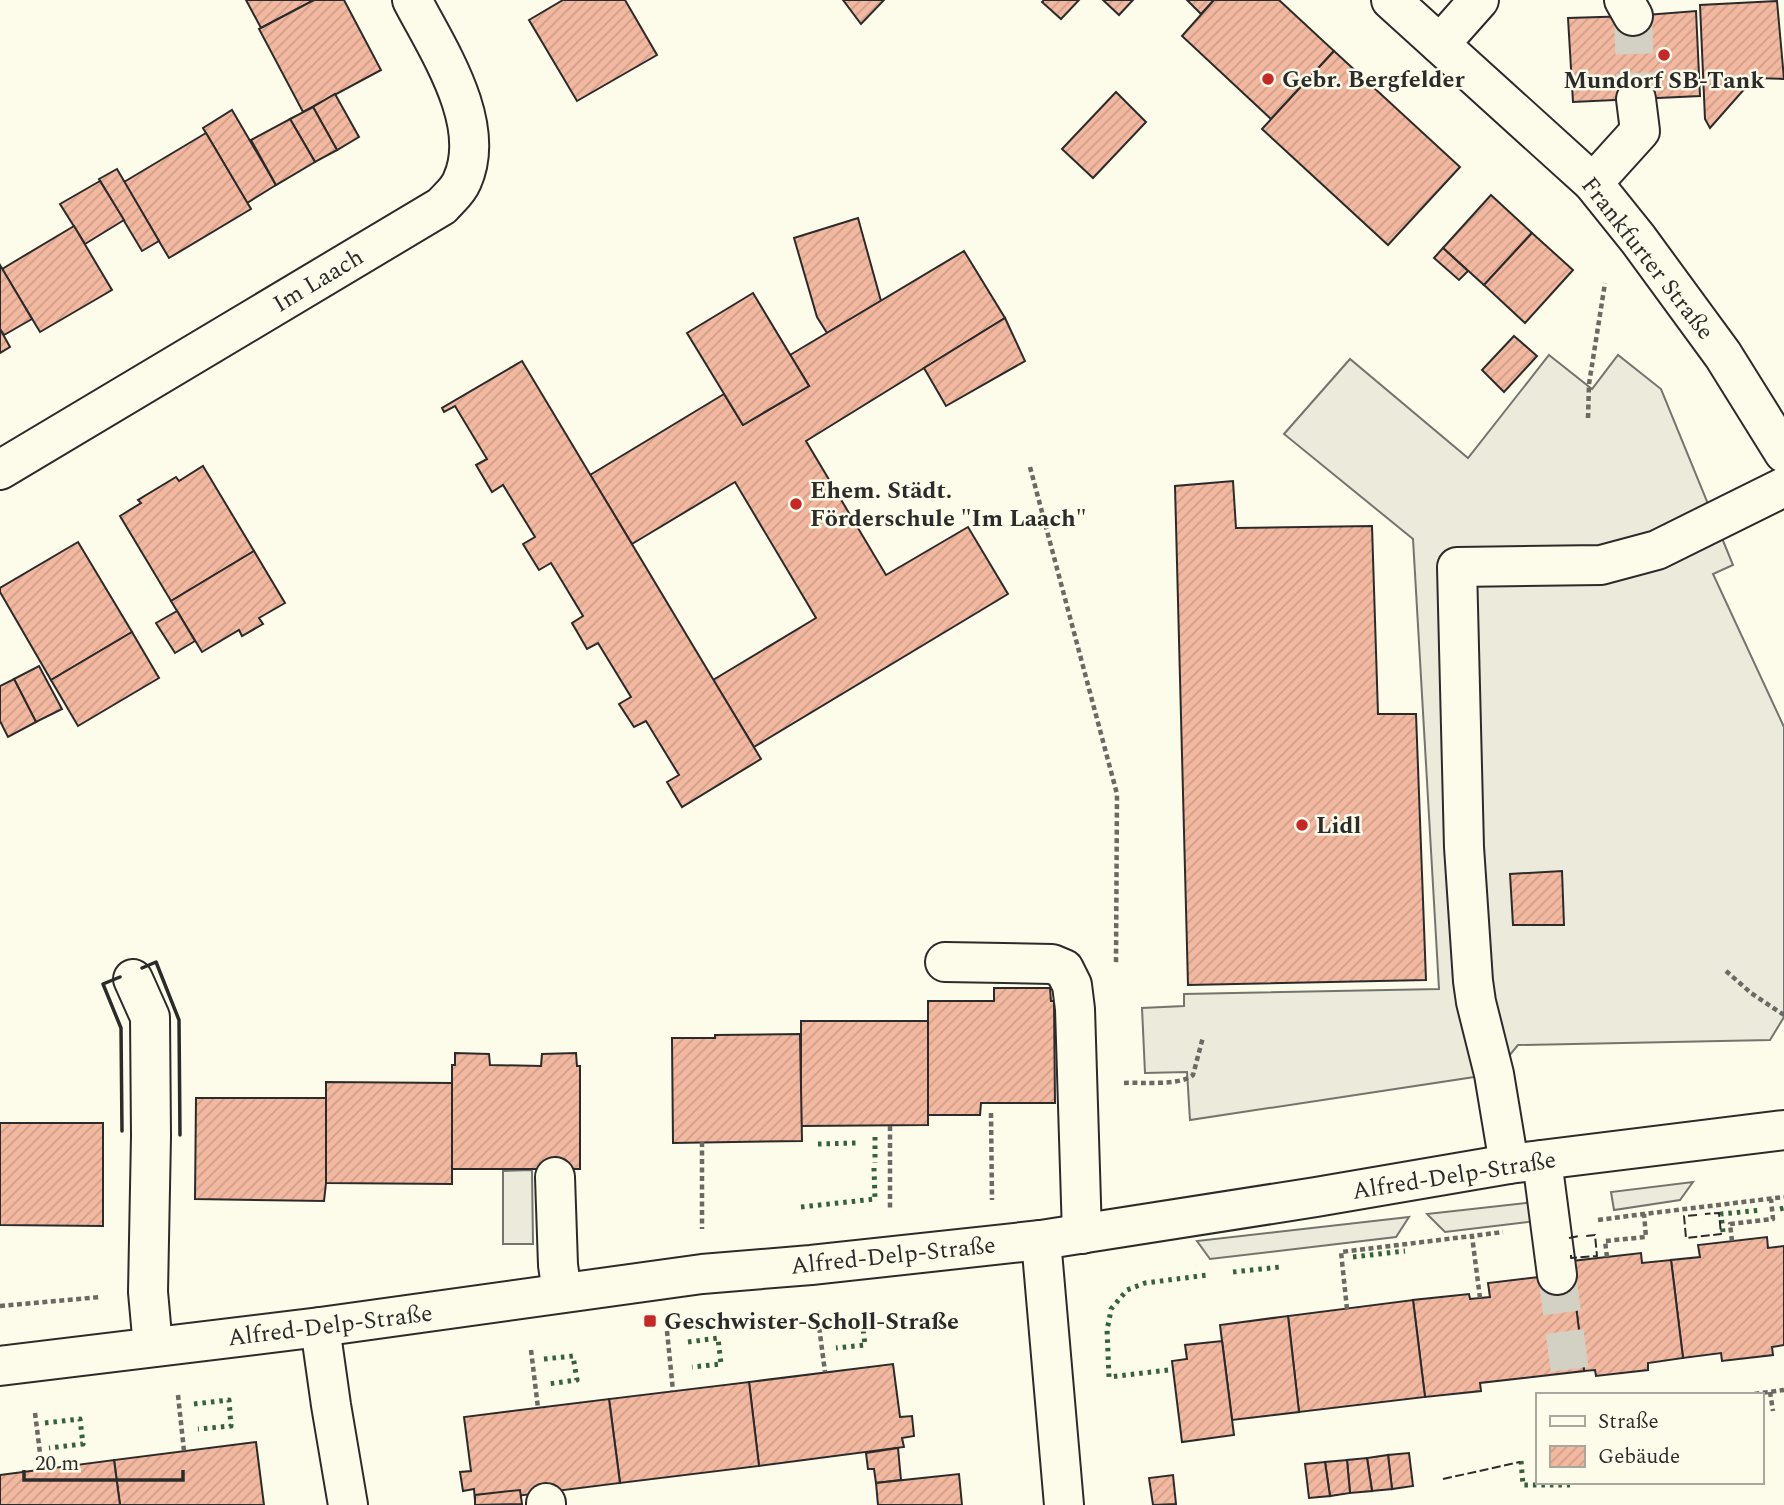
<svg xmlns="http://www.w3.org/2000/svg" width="1784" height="1505" viewBox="0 0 1784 1505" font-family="Spectral,serif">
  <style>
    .parking { fill: #eceadb; stroke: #74746e; stroke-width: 2 }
    .building { fill: url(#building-hatch); stroke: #2b2b2b; stroke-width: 2 }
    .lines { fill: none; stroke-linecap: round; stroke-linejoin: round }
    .minor-tunnel { stroke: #d3d1c4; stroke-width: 38; stroke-dasharray: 38 19; stroke-linecap: butt }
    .minor-casing { stroke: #2b2b2b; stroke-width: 42 }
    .major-casing { stroke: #2b2b2b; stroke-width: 42 }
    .path { stroke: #6a6964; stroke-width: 4.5; stroke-dasharray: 5 3.5; stroke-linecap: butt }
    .minor { stroke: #fdfbea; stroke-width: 38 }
    .major { stroke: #fdfbea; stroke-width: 38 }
    .hedge { stroke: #34623c; stroke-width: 5; stroke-dasharray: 3.5 5; stroke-linecap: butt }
    .fence { stroke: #2b2b2b; stroke-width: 2; stroke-dasharray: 9 3.5; stroke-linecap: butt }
    .wall { stroke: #2b2b2b; stroke-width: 3.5 }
    .poi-dot { fill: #c62828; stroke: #fdfbea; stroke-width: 2.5 }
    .labels { text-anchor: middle; stroke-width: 5; stroke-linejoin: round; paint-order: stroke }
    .poi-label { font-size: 24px; font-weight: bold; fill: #2b2b2b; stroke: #fdfbea; text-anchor: start }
    .street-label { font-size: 24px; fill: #2b2b2b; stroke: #fdfbea }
  </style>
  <defs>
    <pattern id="building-hatch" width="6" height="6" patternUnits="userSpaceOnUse" patternTransform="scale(1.75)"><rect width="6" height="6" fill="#f2b8a0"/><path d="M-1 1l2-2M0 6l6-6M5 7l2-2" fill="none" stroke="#d09e8a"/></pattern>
  </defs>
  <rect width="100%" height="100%" fill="#fdfbea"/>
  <g class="parking">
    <polygon points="1549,355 1592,389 1618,355 1661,389 1733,565 1713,574 1784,727 1784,1017 1770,1040 1518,1045 1494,1074 1190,1120 1187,1072 1145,1073 1142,1008 1184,1006 1184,994 1439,989 1413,539 1284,434 1350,359 1468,458"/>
    <polygon points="532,1170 533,1244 503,1244 503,1171"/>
    <polygon points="1693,1182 1680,1200 1614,1210 1611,1192"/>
    <polygon points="1534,1202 1536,1221 1445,1232 1427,1214"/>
    <polygon points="1409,1217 1396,1237 1210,1259 1197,1241"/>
  </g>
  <g class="building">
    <polygon points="246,0 314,0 261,28"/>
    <polygon points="314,0 344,0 381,70 303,112 259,29"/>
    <polygon points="563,0 625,0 657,55 577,101 529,20"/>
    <polygon points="843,0 884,0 861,24"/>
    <polygon points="1044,0 1079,0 1061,19 1042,2"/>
    <polygon points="1103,0 1133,0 1119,15"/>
    <polygon points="1187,0 1214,0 1201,14"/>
    <polygon points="1214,0 1279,0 1334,51 1271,119 1182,36"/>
    <polygon points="1777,1 1784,79 1754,78 1710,128 1705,119 1700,5"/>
    <polygon points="1696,11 1700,96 1573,102 1568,18 1633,16"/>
    <polygon points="1334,51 1460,167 1388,245 1262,129"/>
    <polygon points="1116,92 1146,122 1093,178 1062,149"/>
    <polygon points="335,94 359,137 337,150 313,107"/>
    <polygon points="313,107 337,150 315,162 290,119"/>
    <polygon points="232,110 276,185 247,203 203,128"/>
    <polygon points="290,119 315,162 276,185 251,140"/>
    <polygon points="206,133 251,209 169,258 124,182"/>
    <polygon points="117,169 159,241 142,251 99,179"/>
    <polygon points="100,181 124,220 85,244 60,204"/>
    <polygon points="1491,195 1532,233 1484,285 1443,248"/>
    <polygon points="858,218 881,301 827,333 817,317 794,238"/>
    <polygon points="74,226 112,290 40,332 2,269"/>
    <polygon points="1532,233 1573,270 1525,323 1484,285"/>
    <polygon points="1443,248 1468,271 1459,280 1434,258"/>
    <polygon points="964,251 1005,318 806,441 886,575 968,527 1008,594 754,747 713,680 816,618 735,482 632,544 590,475 724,394 743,425 809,386 790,355"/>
    <polygon points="0,265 32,319 4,335 0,329"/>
    <polygon points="753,293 809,386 743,425 687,333"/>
    <polygon points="1005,318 1025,361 946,406 924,368"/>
    <polygon points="0,329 10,347 0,353"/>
    <polygon points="1514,336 1537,356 1504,392 1482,370"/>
    <polygon points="522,361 761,759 682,807 667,782 679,775 646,721 634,727 619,704 631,697 598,643 587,649 572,623 583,616 551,563 539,570 523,544 535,537 503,485 492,492 476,465 487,459 455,406 444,412 442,408"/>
    <polygon points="203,466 254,551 171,601 120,516 141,503 138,500 176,477 179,481"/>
    <polygon points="1233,481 1236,528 1372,526 1378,714 1416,714 1426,980 1188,985 1175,486"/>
    <polygon points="78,542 132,632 51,680 0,592 0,588"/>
    <polygon points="254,551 285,603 259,618 263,624 242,636 239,630 202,652 171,601"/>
    <polygon points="177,611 195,641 175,653 156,623"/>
    <polygon points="132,632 159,678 78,726 51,680"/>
    <polygon points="39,666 62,709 36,722 14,679"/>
    <polygon points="14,679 36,722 8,737 0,721 0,686"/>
    <polygon points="1562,871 1564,925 1513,925 1510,874"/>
    <polygon points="994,988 1050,988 1051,1001 1054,1001 1055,1103 981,1103 980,1115 928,1115 928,1001 994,1001"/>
    <polygon points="801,1021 928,1021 928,1125 801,1126"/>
    <polygon points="800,1034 802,1141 673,1143 672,1038 715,1038 715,1035"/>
    <polygon points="455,1053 489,1054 490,1065 541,1066 542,1054 576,1053 577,1066 580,1066 580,1169 452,1169 452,1065 455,1065"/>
    <polygon points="326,1082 452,1083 452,1184 326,1183"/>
    <polygon points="196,1098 326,1098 326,1183 324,1201 195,1199"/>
    <polygon points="0,1123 103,1123 103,1226 0,1225"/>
    <polygon points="1767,1237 1768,1248 1784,1246 1784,1345 1772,1347 1773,1355 1722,1361 1721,1353 1683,1358 1671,1260 1700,1257 1698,1245"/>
    <polygon points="1641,1253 1642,1263 1671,1260 1683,1358 1648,1363 1648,1370 1596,1376 1595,1370 1584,1371 1572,1273 1572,1261"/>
    <polygon points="1572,1273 1584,1371 1480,1383 1481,1391 1425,1397 1413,1300 1469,1294 1470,1299 1490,1297 1488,1283"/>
    <polygon points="1413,1300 1425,1397 1299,1412 1288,1316"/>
    <polygon points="1288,1316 1299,1412 1232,1420 1220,1325"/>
    <polygon points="1222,1341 1234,1435 1182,1442 1172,1361 1187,1359 1185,1345"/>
    <polygon points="893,1364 900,1417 912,1416 914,1436 902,1438 904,1447 759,1466 749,1382"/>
    <polygon points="749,1382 759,1466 620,1483 609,1399"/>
    <polygon points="609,1399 620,1483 475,1501 474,1489 463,1491 460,1472 471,1471 464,1417"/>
    <polygon points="256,1442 264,1505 120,1505 114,1460"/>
    <polygon points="898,1448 901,1480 876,1483 874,1469 868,1469 866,1453"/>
    <polygon points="1409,1453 1413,1486 1392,1489 1388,1455"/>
    <polygon points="1388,1455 1392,1489 1372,1491 1367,1458"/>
    <polygon points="1367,1458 1372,1491 1350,1493 1347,1460"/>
    <polygon points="114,1460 120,1505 0,1505 0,1475"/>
    <polygon points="1347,1460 1350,1493 1330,1496 1325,1462"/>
    <polygon points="1325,1462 1330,1496 1309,1498 1305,1464"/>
    <polygon points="959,1474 962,1505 878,1505 876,1483"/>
    <polygon points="1173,1475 1176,1504 1153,1505 1149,1478"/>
    <polygon points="520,1490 522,1504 475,1505 475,1495"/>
  </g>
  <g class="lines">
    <g class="minor-tunnel">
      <polyline points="1633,16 1636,99"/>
      <polyline points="1557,1275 1570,1372"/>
    </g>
    <g class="minor-casing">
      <g id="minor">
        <polyline points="1624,0 1633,16"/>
        <polyline points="1440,44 1479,0"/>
        <polyline points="1593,183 1640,131 1636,99"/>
        <path d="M0,470L442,206C449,198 458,191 462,181C488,124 438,50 412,0"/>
        <polyline points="945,962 1052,964 1064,969 1072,985 1075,1009 1082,1234"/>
        <polyline points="133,979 150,1017 151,1136 148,1292 153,1347"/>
        <polyline points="1542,1160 1557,1275"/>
        <polyline points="1509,1164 1494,1074 1476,1002 1473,981 1464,847 1457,567 1601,565 1657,550 1784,487"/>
        <polyline points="555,1177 558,1265 562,1293"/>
        <polyline points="1041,1240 1064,1505"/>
        <polyline points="320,1327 331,1405 348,1505"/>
        <polyline points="0,1366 320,1327 702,1274 811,1265 1041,1240 1316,1197 1509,1164 1784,1130"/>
        <polyline points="546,1503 546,1505"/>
      </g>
    </g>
    <g class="major-casing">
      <polyline id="major" points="1391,0 1593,183 1638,239 1723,355 1784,453"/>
    </g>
    <g class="path">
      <polyline points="1588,418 1589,384 1605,283"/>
      <polyline points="1030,467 1117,794 1116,963"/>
      <polyline points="1726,971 1751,993 1784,1015"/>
      <path d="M1124,1083C1142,1082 1180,1086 1193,1075L1203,1037"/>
      <polyline points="991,1113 992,1200"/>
      <polyline points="890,1126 890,1209"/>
      <polyline points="702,1142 702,1229"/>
      <polyline points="1598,1220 1644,1214"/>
      <polyline points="1732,1241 1730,1224 1773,1219 1771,1199"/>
      <polyline points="1607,1257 1605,1241 1646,1237 1644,1214 1784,1197"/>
      <polyline points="1480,1298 1472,1236 1503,1232"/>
      <polyline points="0,1306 100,1297"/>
      <polyline points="1347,1309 1341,1252 1472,1236"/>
      <polyline points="817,1311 825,1372"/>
      <polyline points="667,1331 673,1391"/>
      <polyline points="531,1350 538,1408"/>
      <polyline points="1770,1392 1773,1411"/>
      <polyline points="178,1395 184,1451"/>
      <polyline points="1746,1395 1784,1390"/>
      <polyline points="35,1413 42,1469"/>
    </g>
    <use href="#minor" class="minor"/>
    <use href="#major" class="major"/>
    <g class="hedge">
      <polyline points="875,1137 875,1163"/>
      <polyline points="818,1144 856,1143"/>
      <polyline points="801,1207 875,1199 874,1168"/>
      <polyline points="1780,1209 1784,1208"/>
      <polyline points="1723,1232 1721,1214 1762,1210"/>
      <polyline points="1353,1257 1405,1251"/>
      <polyline points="1233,1272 1280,1267"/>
      <polyline points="831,1324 862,1319 865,1345 836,1348"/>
      <polyline points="688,1342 718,1338 721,1364 692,1367"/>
      <polyline points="544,1359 573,1356 577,1380 548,1384"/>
      <polyline points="1168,1370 1109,1377 1107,1329 1109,1321 1111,1309 1127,1290 1145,1283 1208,1275"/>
      <polyline points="194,1404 229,1400 231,1426 198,1429"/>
      <polyline points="45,1423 80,1419 83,1444 49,1448"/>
      <polyline points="1521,1461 1523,1485 1570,1485"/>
    </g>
    <g class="fence">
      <polyline points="142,968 156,962 179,1020 180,1135"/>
      <polyline points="120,977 103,984 121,1028 122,1131"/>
      <polyline points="1697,1215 1684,1216 1686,1238 1721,1234 1719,1213 1705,1214"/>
      <polyline points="1569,1238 1579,1236"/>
      <polyline points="1571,1255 1571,1258 1597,1256 1595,1235 1586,1236"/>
      <polyline points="1443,1479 1520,1462"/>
    </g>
    <g class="wall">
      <polyline points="142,968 156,962 179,1020 180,1135"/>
      <polyline points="120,977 103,984 121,1028 122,1131"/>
    </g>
  </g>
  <g class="poi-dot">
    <circle cx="1664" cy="55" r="7"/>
    <circle cx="1268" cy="79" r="7"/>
    <circle cx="796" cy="504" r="7"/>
    <circle cx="1302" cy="825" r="7"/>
    <rect x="643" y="1314" width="14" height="14" rx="3.5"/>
  </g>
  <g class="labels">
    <g class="poi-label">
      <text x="1282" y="87">Gebr. Bergfelder</text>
      <text x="1664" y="88" text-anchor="middle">Mundorf SB-Tank</text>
      <text x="810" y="498">Ehem. Städt.<tspan x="810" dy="28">Förderschule "Im Laach"</tspan></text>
      <text x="1316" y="833">Lidl</text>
      <text x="664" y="1329">Geschwister-Scholl-Straße</text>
    </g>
    <g class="street-label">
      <text transform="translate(1648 258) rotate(52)" y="8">Frankfurter Straße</text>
      <text transform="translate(318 280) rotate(-31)" y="8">Im Laach</text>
      <text transform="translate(1454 1175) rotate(-9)" y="8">Alfred-Delp-Straße</text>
      <text transform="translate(893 1255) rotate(-6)" y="8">Alfred-Delp-Straße</text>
      <text transform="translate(330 1325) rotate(-7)" y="8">Alfred-Delp-Straße</text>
    </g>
  </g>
  <rect x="1536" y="1393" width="228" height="91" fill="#fdfbea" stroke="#a9a89e" stroke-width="2"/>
  <rect x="1550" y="1416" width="35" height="10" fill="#fdfbea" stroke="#a9a89e" stroke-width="2"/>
  <text x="1598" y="1428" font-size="21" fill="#2b2b2b">Straße</text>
  <rect x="1550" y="1446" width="35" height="21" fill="url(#building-hatch)" stroke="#a9a89e" stroke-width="2"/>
  <text x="1598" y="1463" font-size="21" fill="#2b2b2b">Gebäude</text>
  <path d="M24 1470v10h159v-10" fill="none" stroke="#2b2b2b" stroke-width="3.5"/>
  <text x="35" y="1470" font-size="21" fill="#2b2b2b" stroke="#fdfbea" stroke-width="5" paint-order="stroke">20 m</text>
</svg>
